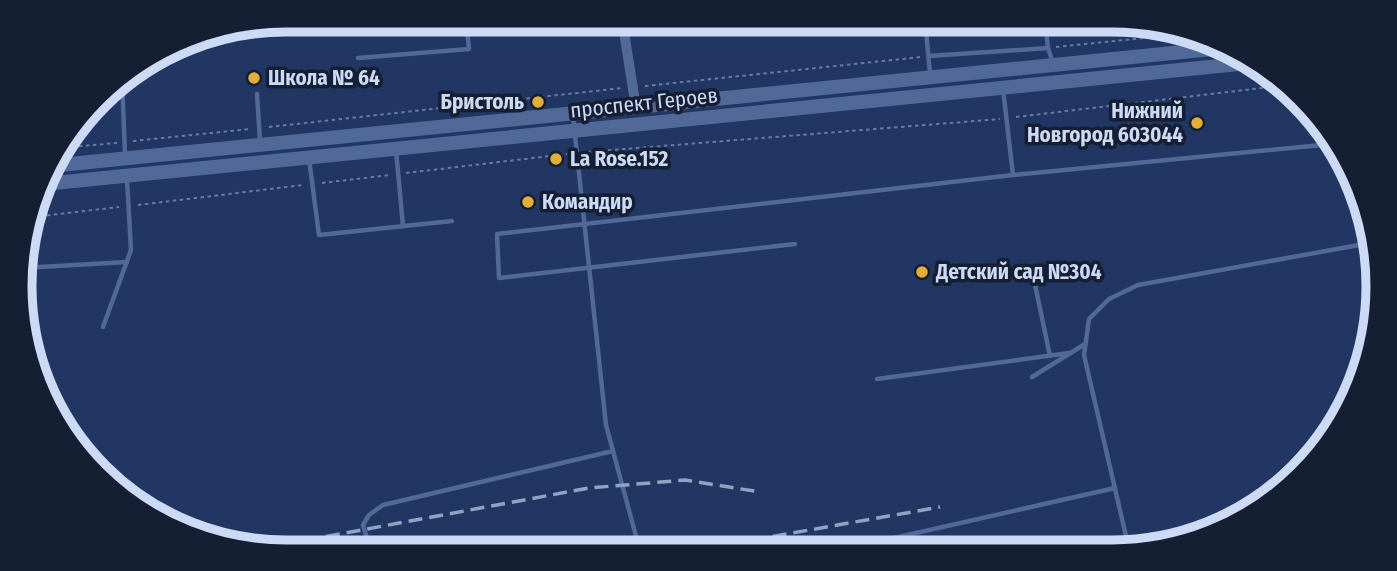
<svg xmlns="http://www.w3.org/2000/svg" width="1397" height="571" viewBox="0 0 1397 571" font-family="'Fira Sans Condensed',sans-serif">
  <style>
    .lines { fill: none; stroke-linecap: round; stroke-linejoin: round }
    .path { stroke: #697ba0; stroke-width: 2; stroke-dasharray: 3.5 3.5; stroke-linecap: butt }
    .service { stroke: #516999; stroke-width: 4.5 }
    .minor { stroke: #516999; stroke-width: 10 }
    .secondary { stroke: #516999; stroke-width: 14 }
    .rail { stroke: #92a2c3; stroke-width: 3.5; stroke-dasharray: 14 7; stroke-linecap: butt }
    .poi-dot { fill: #e4ae35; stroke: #151f33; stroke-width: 2.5 }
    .labels { text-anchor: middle; stroke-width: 7; stroke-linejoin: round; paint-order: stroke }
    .poi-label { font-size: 21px; font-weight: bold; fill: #ccdaf6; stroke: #151f33; text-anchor: start }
    .street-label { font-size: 21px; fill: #ccdaf6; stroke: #151f33 }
    .rim { fill: none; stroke: #ccdaf6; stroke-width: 9 }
  </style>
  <rect width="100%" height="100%" fill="#213662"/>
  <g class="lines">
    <g class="path">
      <polyline points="1056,47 1193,33"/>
      <polyline points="645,86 921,57"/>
      <polyline points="1016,117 1287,85"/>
      <polyline points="269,127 622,88"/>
      <polyline points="133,141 250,129"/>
      <polyline points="58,148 117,143"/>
      <polyline points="587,152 1000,119"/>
      <polyline points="406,173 567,154"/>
      <polyline points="322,183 390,175"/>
      <polyline points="138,205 303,185"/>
      <polyline points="33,217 119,207"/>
    </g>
    <g class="service">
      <polyline points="925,19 930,74"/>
      <polyline points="1045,19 1048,48 1053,63"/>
      <polyline points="929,56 1048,48"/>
      <polyline points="358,58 469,49 466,19"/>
      <polyline points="122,78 125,155"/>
      <polyline points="1003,89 1013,175"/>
      <polyline points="257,94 260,141"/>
      <polyline points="573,117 606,425 640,551"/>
      <polyline points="396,150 403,226"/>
      <polyline points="309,159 319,235 452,221"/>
      <polyline points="795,244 499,278 497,234 1013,175 1332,144"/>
      <polyline points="22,268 127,262"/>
      <polyline points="1034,280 1050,356"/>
      <polyline points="103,327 131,250 127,179"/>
      <polyline points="1032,377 1085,344"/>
      <polyline points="877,379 1069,353"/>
      <polyline points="1129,549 1084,355 1089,319 1109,299 1138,285 1370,243"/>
      <polyline points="841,550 1115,488"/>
      <polyline points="371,552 363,525 369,515 383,505 613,451"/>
    </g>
    <polyline class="minor" points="622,19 636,108"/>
    <g class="secondary">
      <polyline points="50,166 1222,48"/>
      <polyline points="44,184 1249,63"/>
    </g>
    <g class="rail">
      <polyline points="264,548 589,488 685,480 760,492"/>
      <polyline points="690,551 940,507"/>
    </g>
  </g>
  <g class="poi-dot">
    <circle cx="254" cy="78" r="7"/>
    <circle cx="538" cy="102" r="7"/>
    <circle cx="1197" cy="123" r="7"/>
    <circle cx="556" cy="159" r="7"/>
    <circle cx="528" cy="202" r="7"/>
    <circle cx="922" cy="272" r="7"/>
  </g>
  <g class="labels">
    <g class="poi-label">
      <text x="268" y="85">Школа № 64</text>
      <text x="524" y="109" text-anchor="end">Бристоль</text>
      <text x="1183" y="118" text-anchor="end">Нижний<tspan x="1183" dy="24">Новгород 603044</tspan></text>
      <text x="570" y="166">La Rose.152</text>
      <text x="542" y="209">Командир</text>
      <text x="936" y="279">Детский сад №304</text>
    </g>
    <g class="street-label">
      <text transform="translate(644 103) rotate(-6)" y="7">проспект Героев</text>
    </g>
  </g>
  <path d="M0 0H1397V571H0ZM286 32H1112A254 254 0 0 1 1366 286V286A254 254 0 0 1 1112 540H286A254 254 0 0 1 32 286V286A254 254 0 0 1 286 32Z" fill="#151f33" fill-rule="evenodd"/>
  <path class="rim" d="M286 32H1112A254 254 0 0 1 1366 286V286A254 254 0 0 1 1112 540H286A254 254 0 0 1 32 286V286A254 254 0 0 1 286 32Z"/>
</svg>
